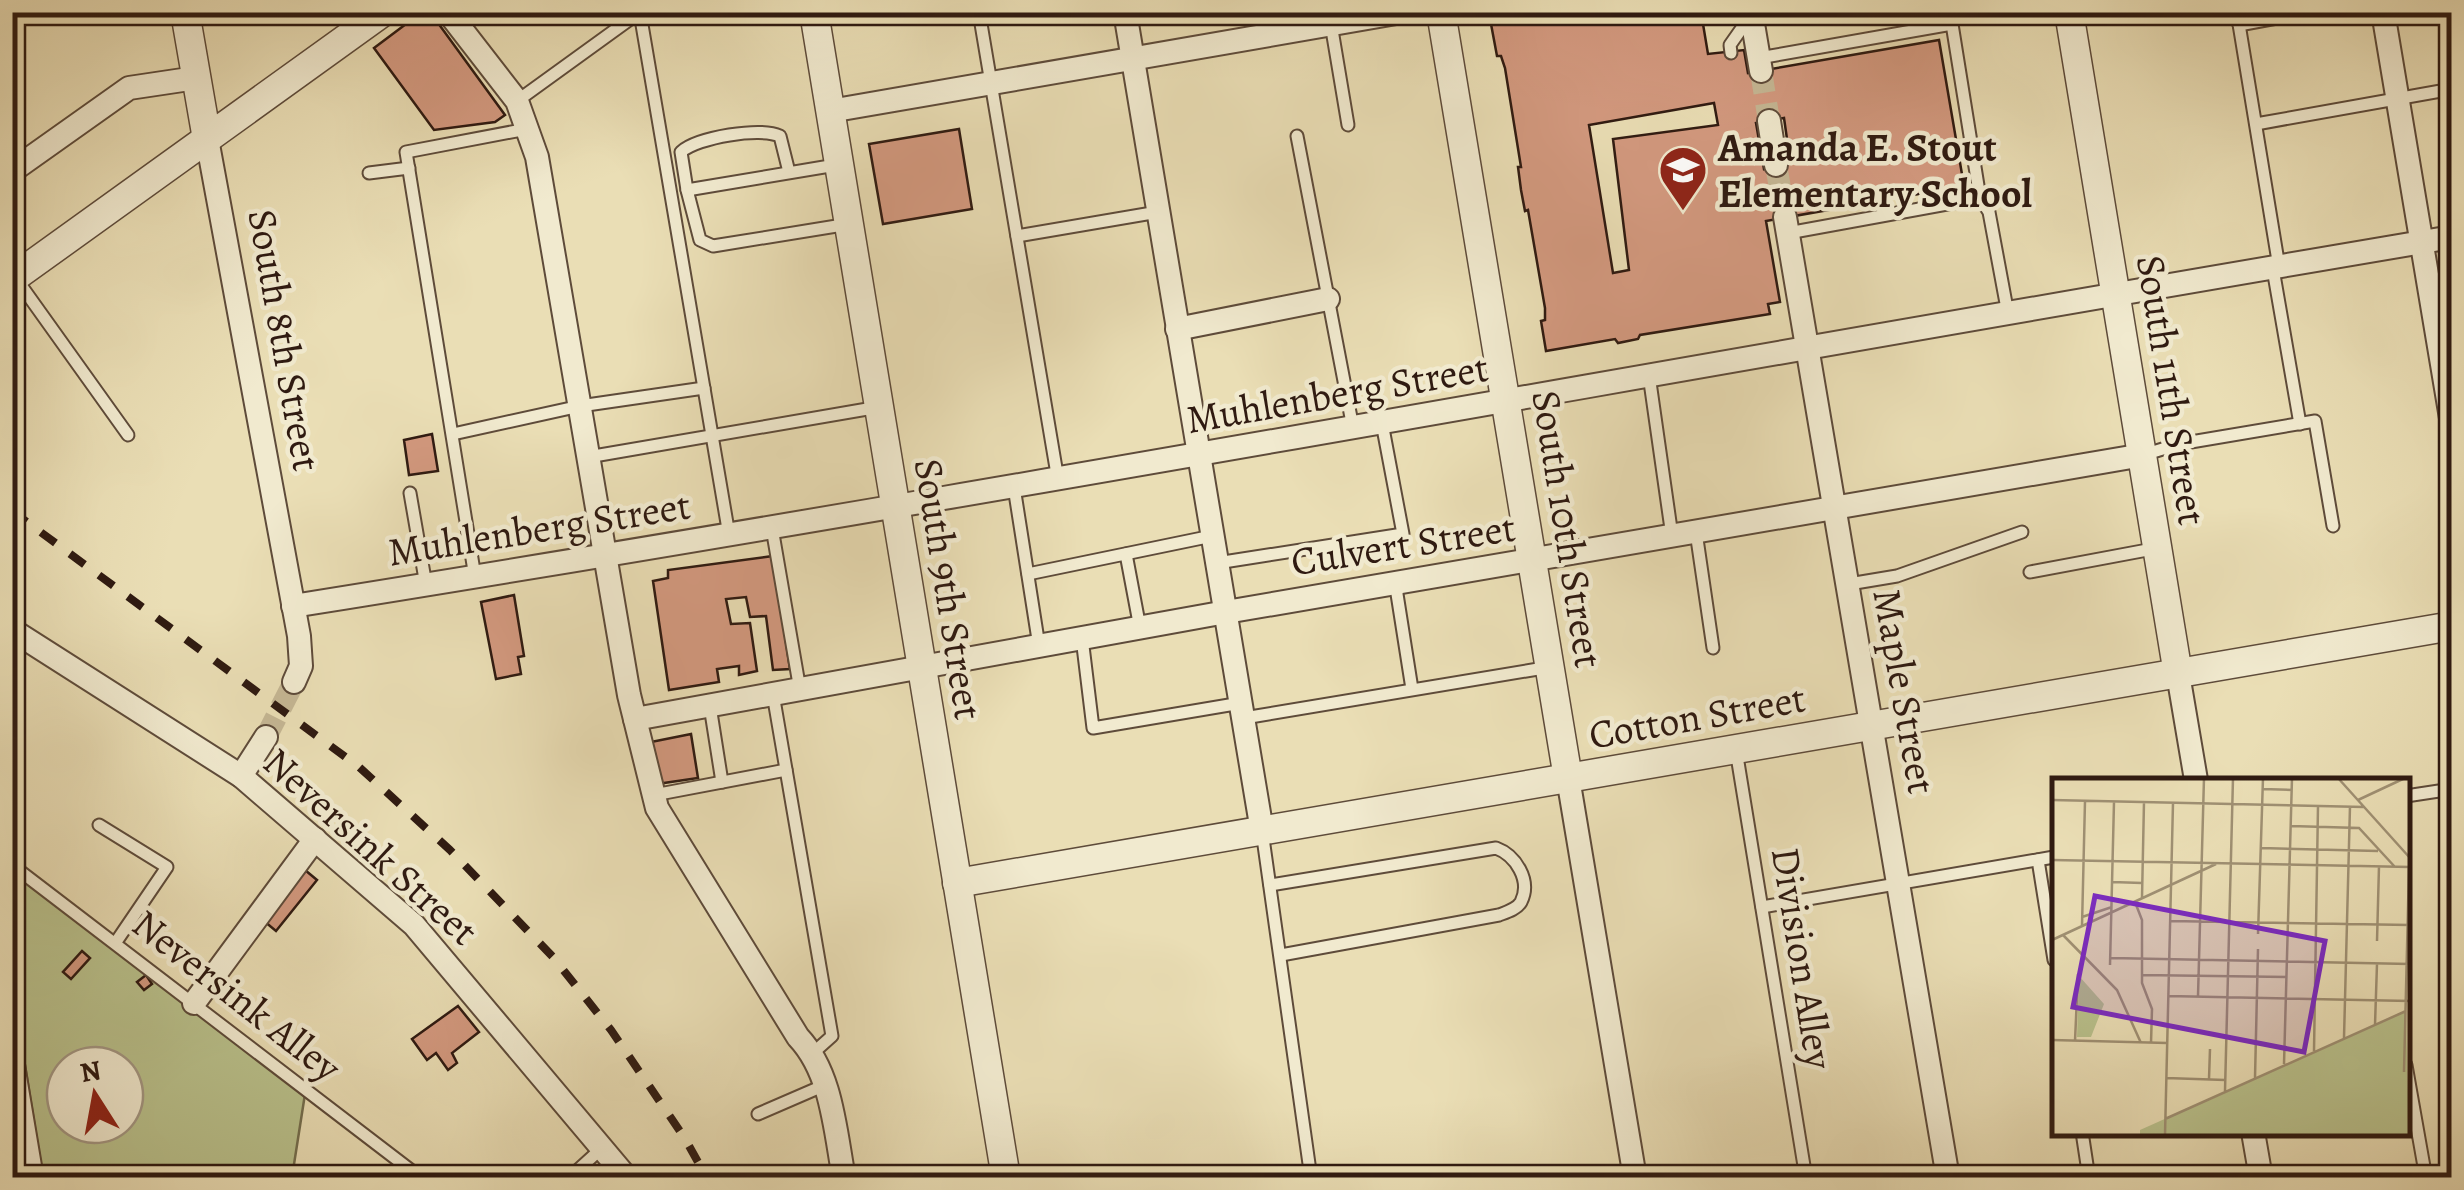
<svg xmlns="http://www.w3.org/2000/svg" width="2464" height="1190" viewBox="0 0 2464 1190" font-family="Alegreya,serif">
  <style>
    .green { fill: #b9c18c; stroke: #746e4e; stroke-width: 2.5; fill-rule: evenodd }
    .building { fill: #d3997f; stroke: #2f1a11; stroke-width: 2.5; fill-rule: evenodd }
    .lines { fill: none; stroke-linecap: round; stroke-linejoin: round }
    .minor-tunnel { stroke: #c5b794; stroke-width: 22; stroke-dasharray: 22 11; stroke-linecap: butt }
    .service-casing { stroke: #5e4b3a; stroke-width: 15 }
    .minor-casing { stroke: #5e4b3a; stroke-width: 26 }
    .tertiary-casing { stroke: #5e4b3a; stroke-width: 31 }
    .service { stroke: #f1eacf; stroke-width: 11 }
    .minor { stroke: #f1eacf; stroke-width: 22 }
    .tertiary { stroke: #f1eacf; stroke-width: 28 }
    .rail { stroke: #2f1a11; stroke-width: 8; stroke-dasharray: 18 18; stroke-linecap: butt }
    .labels { text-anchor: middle; stroke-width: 9; stroke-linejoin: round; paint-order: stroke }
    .poi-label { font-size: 40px; font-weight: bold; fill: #2f1a11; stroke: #f1eacf; text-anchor: start }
    .street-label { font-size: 40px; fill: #2f1a11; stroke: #f1eacf }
    .inset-road { fill: none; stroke: #9f9073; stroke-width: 2.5 }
    .view { fill: #7b2cbf; fill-opacity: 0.15; stroke: #7b2cbf; stroke-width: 5 }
    .inset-edge { fill: none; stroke: #2f1a11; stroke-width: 5 }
  </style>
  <rect width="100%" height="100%" fill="#eadeb5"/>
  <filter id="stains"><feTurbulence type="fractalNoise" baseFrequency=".002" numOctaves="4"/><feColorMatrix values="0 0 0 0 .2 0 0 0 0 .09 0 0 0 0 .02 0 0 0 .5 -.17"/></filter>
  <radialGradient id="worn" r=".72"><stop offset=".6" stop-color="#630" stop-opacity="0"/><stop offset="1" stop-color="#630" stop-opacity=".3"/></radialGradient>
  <path class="green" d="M12,870L305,1094L292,1177H43L13,991ZM65,1065H125V1125H65Z"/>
  <g class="building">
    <polygon points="422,12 430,12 505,115 495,122 434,130 374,48"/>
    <path d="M1556,12H1701L1708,54L1744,50L1748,73L1939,40L1964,186L1766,221L1780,302L1768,304L1770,314L1640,335L1638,339L1618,343L1615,339L1546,351L1541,321L1545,320V308L1528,210L1525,211L1521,190L1518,167H1521L1505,68L1501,56H1497L1491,24ZM1714,103L1718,125L1613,139L1629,270L1613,273L1589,125ZM1784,118L1790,160L1764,169L1756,123Z"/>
    <polygon points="959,129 972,209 883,224 869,144"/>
    <polygon points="432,434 438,471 409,475 404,440"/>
    <polygon points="773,556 790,669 773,670 766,616 750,617 746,597 726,599 731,624 750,623 757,671 739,675 739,666 717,669 719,682 669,690 653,581 668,578 668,570"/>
    <polygon points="514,595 524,656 518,657 521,674 496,679 481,602"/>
    <polygon points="691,734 698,778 657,784 651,742"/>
    <polygon points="305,870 317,880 276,931 264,921"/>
    <polygon points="82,951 90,958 71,979 63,972"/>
    <polygon points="146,975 152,984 144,990 137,982"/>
    <polygon points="458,1006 479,1032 452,1053 457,1063 448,1070 436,1053 427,1060 412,1039"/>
  </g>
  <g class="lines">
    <g class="minor-tunnel">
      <polyline points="1761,71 1769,121"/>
      <polyline points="1776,165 1785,217"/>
      <polyline points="266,737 294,682"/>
    </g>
    <g class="service-casing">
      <g id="service">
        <polyline points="979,12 1058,480"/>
        <polyline points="1272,12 1276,35"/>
        <polyline points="1329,12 1348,125"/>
        <polyline points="1954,12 1952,24 1980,198 1989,212 2008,314"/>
        <polyline points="2237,12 2279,267"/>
        <polyline points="640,13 729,535"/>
        <polyline points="2239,25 2310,12"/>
        <polyline points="1731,53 1730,45 1749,18"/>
        <polyline points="1759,58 1952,24"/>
        <polyline points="517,101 640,12"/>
        <polyline points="2256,124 2452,89"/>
        <polyline points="1297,136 1353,428"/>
        <polyline points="836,165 687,190 700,240 713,246 849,224"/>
        <polyline points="369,173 409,168"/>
        <path d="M687,190L681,152C698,137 760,127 780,136L789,172"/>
        <polyline points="1788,233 1980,198"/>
        <polyline points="1017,236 1158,212"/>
        <polyline points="2273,269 2300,424"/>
        <polyline points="15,277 128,435"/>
        <polyline points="1649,375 1672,536"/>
        <polyline points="453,434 580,406 704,388"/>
        <polyline points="2143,455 2179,444 2315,421 2333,526"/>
        <polyline points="588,457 879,407"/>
        <polyline points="1014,487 1039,646"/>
        <polyline points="410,493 426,585"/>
        <polyline points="772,528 800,690"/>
        <polyline points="1696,532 1713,648"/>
        <polyline points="1126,554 1140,628"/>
        <polyline points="1217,563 1403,534 1382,423"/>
        <polyline points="2030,572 2158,548"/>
        <polyline points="1028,574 1212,536"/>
        <polyline points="475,577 406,152 527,129"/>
        <polyline points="1398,583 1397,594 1412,689"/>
        <polyline points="1849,584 1897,576 2022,532"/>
        <polyline points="1082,638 1093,728 1241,703"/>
        <polyline points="773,694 832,1036 813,1053"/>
        <polyline points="710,706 722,782"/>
        <polyline points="1244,718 1550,667"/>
        <polyline points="1736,750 1806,1178"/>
        <polyline points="654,795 786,770"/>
        <polyline points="2406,796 2452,789"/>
        <polyline points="99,825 167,867 116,942"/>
        <polyline points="1262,831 1311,1178"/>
        <polyline points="2038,860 2054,960"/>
        <polyline points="12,865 421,1178"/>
        <path d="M1270,885L1496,848C1515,855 1532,880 1521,902C1517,909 1507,912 1499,915L1281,955"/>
        <polyline points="1762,907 2054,857"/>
        <polyline points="2406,1065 2426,1178"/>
        <polyline points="758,1114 825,1085"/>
        <polyline points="2082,1132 2089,1178"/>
        <polyline points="569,1178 602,1148"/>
      </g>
    </g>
    <g class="minor-casing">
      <g id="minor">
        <path d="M448,12L517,101L537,157L629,695L657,808L798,1037C832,1073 835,1130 844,1178"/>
        <polyline points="1125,12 1262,831"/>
        <polyline points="1751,12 1761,71"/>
        <polyline points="2383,12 2452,424"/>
        <polyline points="830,111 1402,12"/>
        <polyline points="1769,121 1776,165"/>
        <polyline points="207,139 299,636 301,666 294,682"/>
        <polyline points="12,171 129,88 196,78"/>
        <polyline points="1785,217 1948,1178"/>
        <polyline points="1177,329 1328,299"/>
        <path d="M293,606C1014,491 1732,358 2452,237"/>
        <polyline points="12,630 241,776 414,925 627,1178"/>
        <polyline points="2178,674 2196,780"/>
        <polyline points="635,719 1226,612 2143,455"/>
        <polyline points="241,776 266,737"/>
        <polyline points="1568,778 1635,1178"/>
        <polyline points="194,1003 315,839"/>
        <polyline points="12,1059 32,1178"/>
        <polyline points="2253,1132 2261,1178"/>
      </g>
    </g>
    <g class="tertiary-casing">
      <g id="tertiary">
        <polyline points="185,12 207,139"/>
        <polyline points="814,12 1006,1178"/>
        <polyline points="1441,12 1568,778"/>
        <polyline points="2069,12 2178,674"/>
        <polyline points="12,279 383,12"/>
        <polyline points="957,883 2452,626"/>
      </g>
    </g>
    <use href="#service" class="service"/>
    <use href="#minor" class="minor"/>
    <use href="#tertiary" class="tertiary"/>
    <polyline class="rail" points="12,511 359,767 450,850 553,957 611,1030 684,1137 707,1178"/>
  </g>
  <defs>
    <g id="school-pin" transform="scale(2.5)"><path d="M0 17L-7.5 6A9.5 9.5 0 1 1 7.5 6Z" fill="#8f2418" stroke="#f1eacf"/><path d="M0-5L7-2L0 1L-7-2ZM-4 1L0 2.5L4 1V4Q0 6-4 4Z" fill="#fff"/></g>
  </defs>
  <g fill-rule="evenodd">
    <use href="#school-pin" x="1683" y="170"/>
  </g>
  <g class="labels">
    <g class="poi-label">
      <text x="1718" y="161">Amanda E. Stout<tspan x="1718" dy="46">Elementary School</tspan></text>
    </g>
    <g class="street-label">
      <text transform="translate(285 340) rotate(80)" y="14">South 8th Street</text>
      <text transform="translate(2172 390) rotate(81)" y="14">South 11th Street</text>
      <text transform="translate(1337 393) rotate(-10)" y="14">Muhlenberg Street</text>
      <text transform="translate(539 528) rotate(-9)" y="14">Muhlenberg Street</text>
      <text transform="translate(1568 529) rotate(81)" y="14">South 10th Street</text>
      <text transform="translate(1403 544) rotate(-9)" y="14">Culvert Street</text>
      <text transform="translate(949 589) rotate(81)" y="14">South 9th Street</text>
      <text transform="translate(1905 691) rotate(80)" y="14">Maple Street</text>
      <text transform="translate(1697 716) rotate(-10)" y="14">Cotton Street</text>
      <text transform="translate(371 846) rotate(42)" y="14">Neversink Street</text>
      <text transform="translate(1803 958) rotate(81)" y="14">Division Alley</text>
      <text transform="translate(237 995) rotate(38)" y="14">Neversink Alley</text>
    </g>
  </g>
  <g transform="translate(2052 778)">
    <rect width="358" height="358" fill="#eadeb5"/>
    <path d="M27,198L52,226L39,259H25ZM354,233L357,357H88V352Z" fill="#b9c18c"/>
    <path class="inset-road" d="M286,0L358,80M210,11L240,12M0,22L312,29M306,22L353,0M239,48L307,50L343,89M209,70L326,73M0,82L358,89M0,98V179M60,104L90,105M90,120L92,24M83,124L90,142V205L100,231L99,265M30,139L60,129M118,143L358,147M30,148L33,23M206,156L211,0M11,157L65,212L89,265M0,162L164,86M325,163L327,88M59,180L358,186M58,187L62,24M89,197L235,199M116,218L358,223M146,218L152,0M323,247L325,186M292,260L298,28M0,262L115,265M23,263L26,196M262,273L266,28M232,286L240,0M352,294L357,89M114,300L173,302M203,300L206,171M157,301L158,271M173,313L181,0M113,341L354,233M113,357L121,25"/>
    <path class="view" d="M43,118L273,163L252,274L21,229Z"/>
    <rect width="358" height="358" class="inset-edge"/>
  </g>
  <rect width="2464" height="1190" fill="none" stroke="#eadeb5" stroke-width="50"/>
  <rect x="15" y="15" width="2434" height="1160" fill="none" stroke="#2f1a11" stroke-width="5"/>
  <rect x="25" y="25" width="2414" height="1140" fill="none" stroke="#2f1a11" stroke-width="2.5"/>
  <g transform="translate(95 1095) rotate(349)"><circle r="48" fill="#f1eacf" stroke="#a39783" stroke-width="2.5"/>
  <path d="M0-8L18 38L0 25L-18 38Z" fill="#8f2418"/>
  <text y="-15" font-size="28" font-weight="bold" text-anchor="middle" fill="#2f1a11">N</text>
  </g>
  <rect width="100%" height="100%" filter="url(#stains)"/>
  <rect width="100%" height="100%" fill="url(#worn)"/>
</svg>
